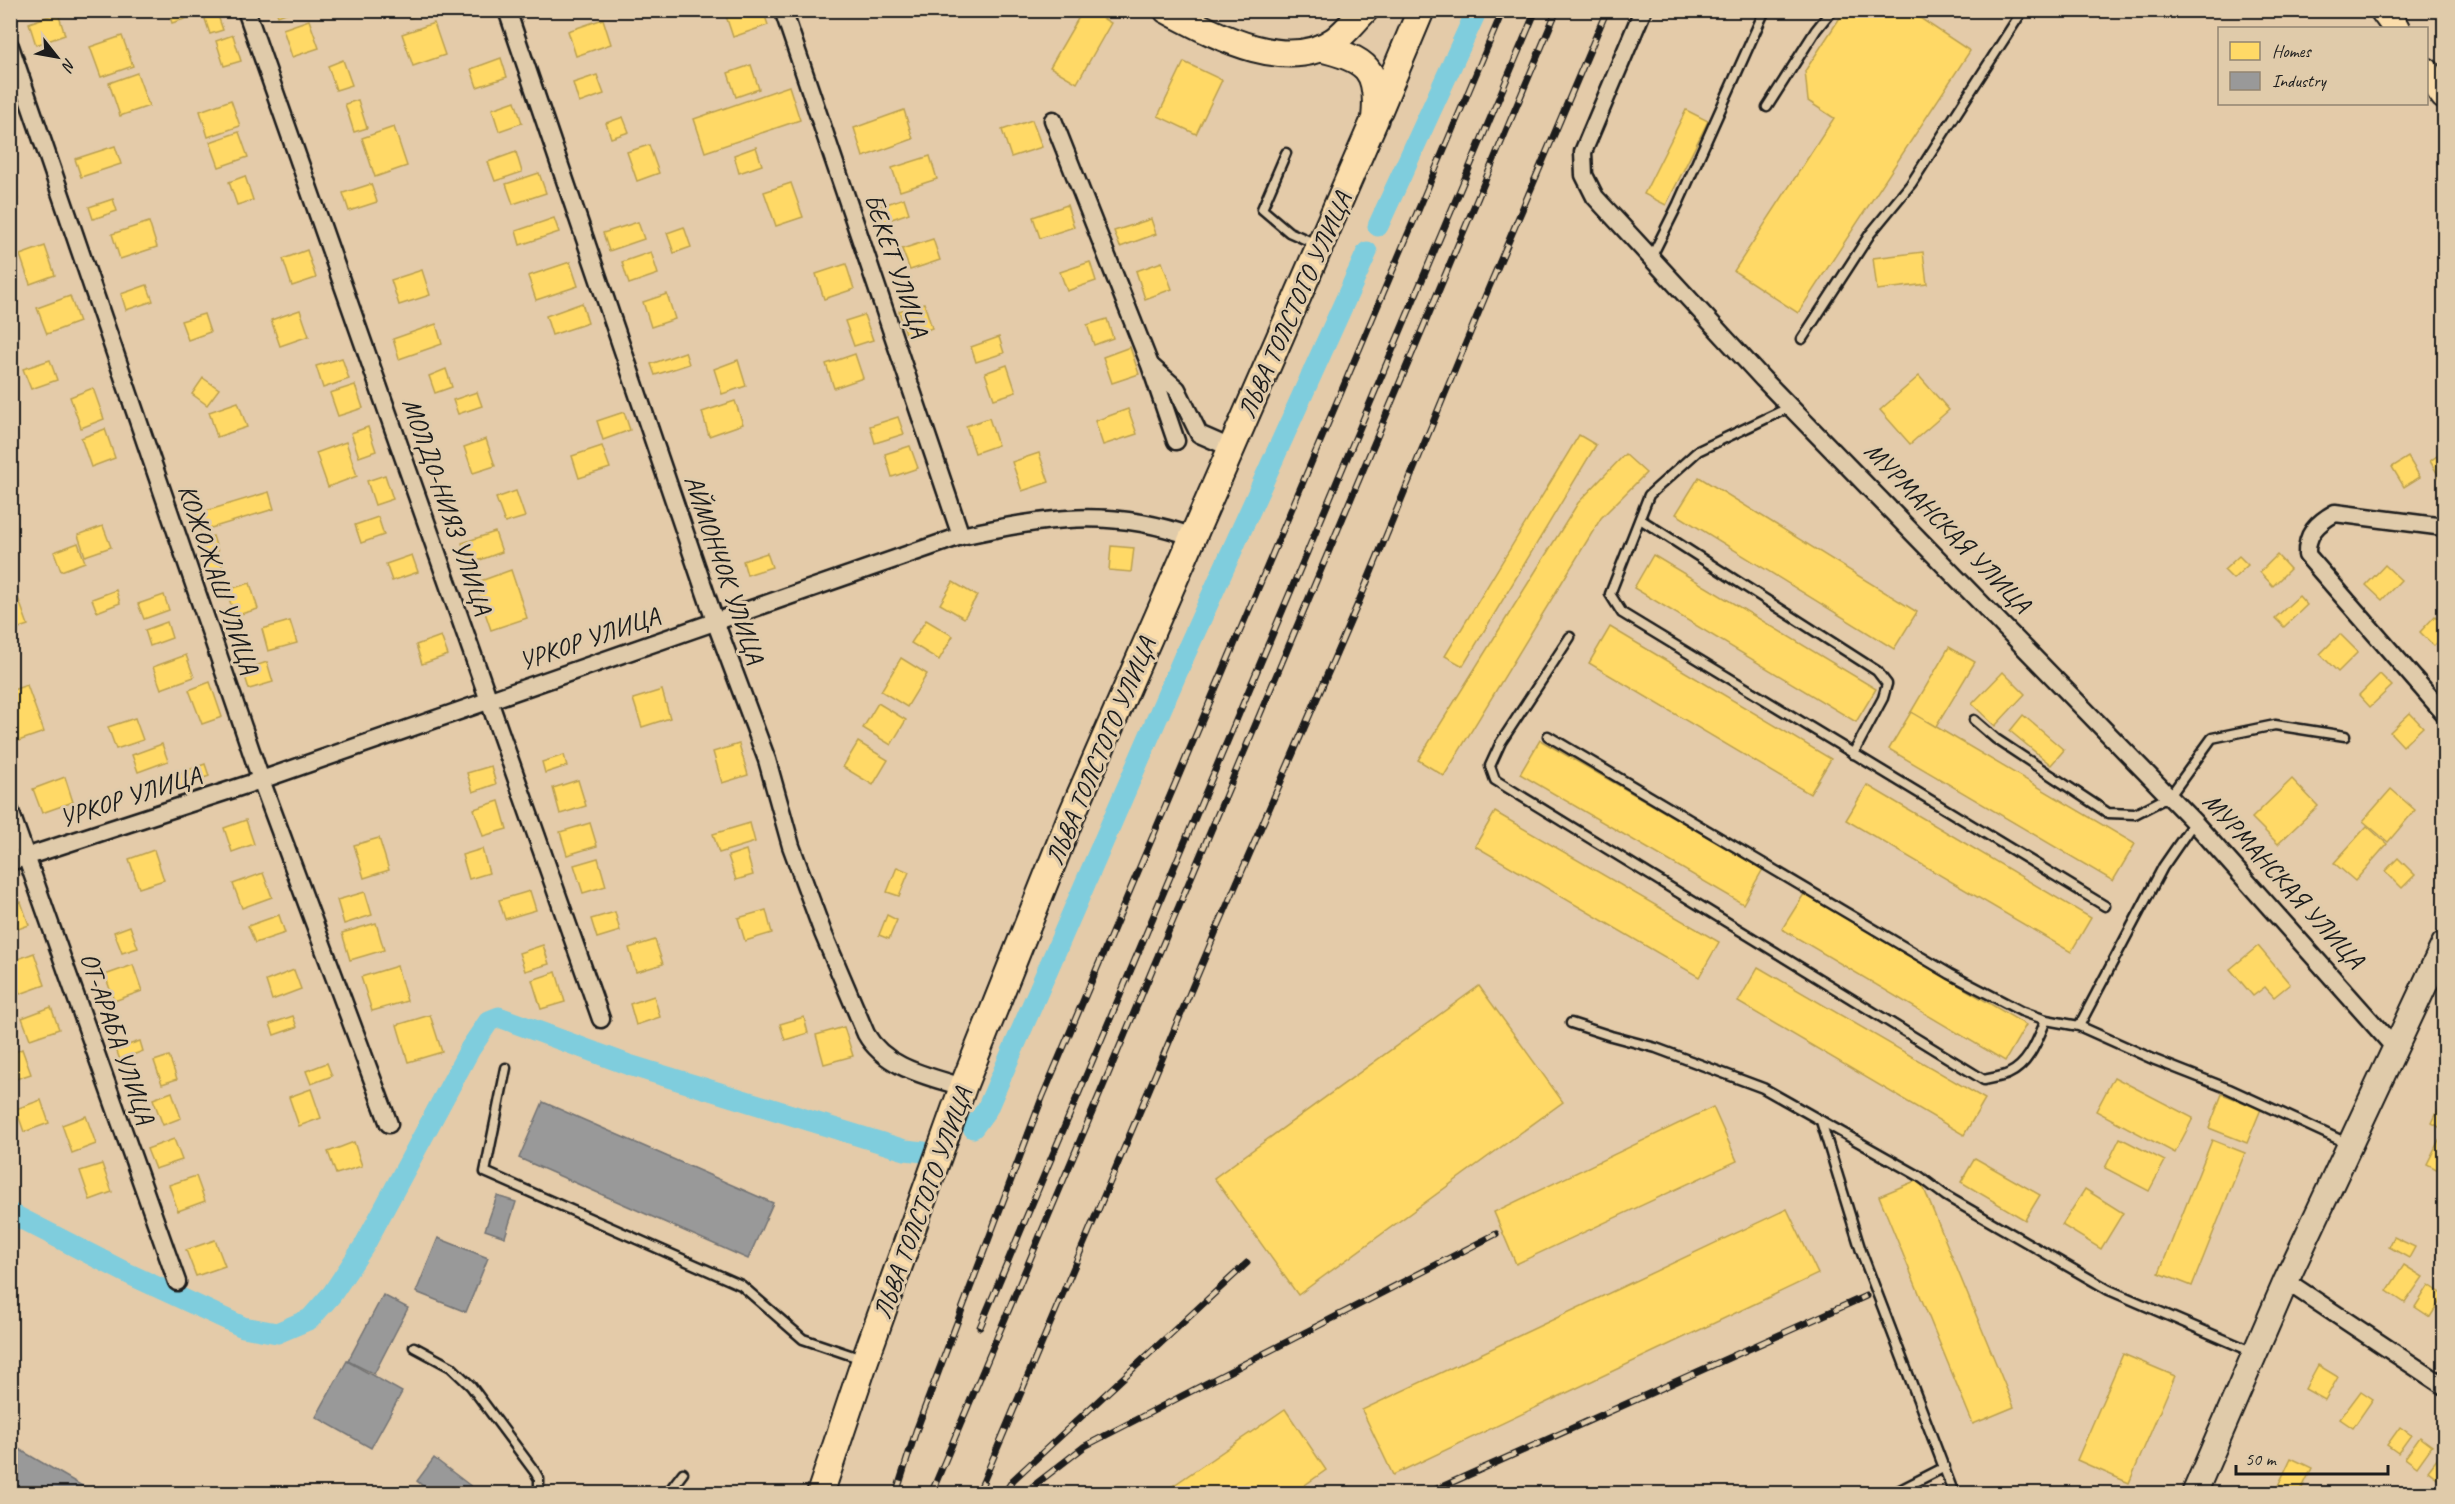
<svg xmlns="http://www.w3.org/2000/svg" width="2455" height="1504" viewBox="0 0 2455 1504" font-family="Caveat,sans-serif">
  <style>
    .homes { fill: #ffd966; stroke: #bba050; stroke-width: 1.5 }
    .industry { fill: #999; stroke: #747474; stroke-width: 1.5 }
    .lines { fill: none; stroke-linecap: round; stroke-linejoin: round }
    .canal { stroke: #7fcddd; stroke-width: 21 }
    .lane-casing { stroke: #1c1c1c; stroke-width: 13 }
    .street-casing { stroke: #1c1c1c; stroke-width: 21 }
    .secondary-casing { stroke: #1c1c1c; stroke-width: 28 }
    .primary-casing { stroke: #1c1c1c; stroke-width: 30 }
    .lane { stroke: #e0cbaa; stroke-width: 8 }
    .street { stroke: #e0cbaa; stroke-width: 16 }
    .secondary { stroke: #e0cbaa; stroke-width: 24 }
    .primary { stroke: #fbddab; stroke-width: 26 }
    .rail-casing { stroke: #1c1c1c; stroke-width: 7 }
    .rail { stroke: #e0cbaa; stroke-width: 4.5; stroke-dasharray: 14; stroke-linecap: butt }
    .labels { text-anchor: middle; stroke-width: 6; stroke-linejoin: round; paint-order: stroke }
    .street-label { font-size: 26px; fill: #1c1c1c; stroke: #e0cbaa }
  </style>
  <rect width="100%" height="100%" fill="#e4cba9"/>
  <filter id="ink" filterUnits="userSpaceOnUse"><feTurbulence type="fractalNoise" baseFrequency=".0167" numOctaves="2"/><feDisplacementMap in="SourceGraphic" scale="12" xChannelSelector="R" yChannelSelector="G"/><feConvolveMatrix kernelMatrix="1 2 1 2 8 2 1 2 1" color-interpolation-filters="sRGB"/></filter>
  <g filter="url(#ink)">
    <g class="homes">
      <polygon points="192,10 194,16 172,23 168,11"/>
      <polygon points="202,10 216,10 223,30 210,34"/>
      <polygon points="276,10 293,10 278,16"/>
      <polygon points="408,10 433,10 410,18"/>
      <polygon points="724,10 763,10 768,25 733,37"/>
      <polygon points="1083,10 1089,10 1111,23 1077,83 1050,67"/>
      <polygon points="1845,10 1908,10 1970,51 1798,313 1734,271 1834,118 1808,101 1805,71"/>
      <polygon points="58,13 65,35 36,45 29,23"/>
      <polygon points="603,19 611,44 576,56 568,31"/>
      <polygon points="309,20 319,48 292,57 283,29"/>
      <polygon points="434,23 445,55 413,66 402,34"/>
      <polygon points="233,35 241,61 224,66 216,41"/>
      <polygon points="122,36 133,66 101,77 90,47"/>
      <polygon points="501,58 507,77 477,87 471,69"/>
      <polygon points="343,60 352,85 336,90 328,66"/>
      <polygon points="1184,62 1222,80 1196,134 1158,116"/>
      <polygon points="751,65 759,89 736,97 728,73"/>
      <polygon points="137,73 149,106 120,116 109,83"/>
      <polygon points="597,75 604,94 579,103 573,83"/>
      <polygon points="789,86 800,120 705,152 694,119"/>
      <polygon points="231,100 240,126 208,137 200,111"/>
      <polygon points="358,100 367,128 354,132 345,104"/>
      <polygon points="515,101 522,123 499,131 492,109"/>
      <polygon points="904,110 913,139 863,157 854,128"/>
      <polygon points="1686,110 1708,121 1666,205 1644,194"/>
      <polygon points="623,117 629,132 611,138 606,123"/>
      <polygon points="1032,120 1042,147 1011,157 1002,130"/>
      <polygon points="394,127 407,166 375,177 362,138"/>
      <polygon points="239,132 248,157 219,167 210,142"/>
      <polygon points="10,139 16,156 10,158"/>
      <polygon points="649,145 659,173 637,181 627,152"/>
      <polygon points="115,146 121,164 81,177 75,159"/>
      <polygon points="756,147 762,165 739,173 734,155"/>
      <polygon points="516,152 522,172 495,181 488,162"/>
      <polygon points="930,156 937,179 900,191 892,168"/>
      <polygon points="539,173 546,193 513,204 506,184"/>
      <polygon points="245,176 253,200 237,205 229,182"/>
      <polygon points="10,179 18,199 10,202"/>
      <polygon points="791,183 803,217 776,226 764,192"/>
      <polygon points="371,184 377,202 349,211 343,193"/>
      <polygon points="904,198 909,213 883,222 878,207"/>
      <polygon points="113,199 117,211 93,219 89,207"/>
      <polygon points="1067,205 1074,227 1040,238 1033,217"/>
      <polygon points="554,218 559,232 520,245 516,231"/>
      <polygon points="1151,219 1156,234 1120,247 1114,231"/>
      <polygon points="149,222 157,247 120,259 112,234"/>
      <polygon points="638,222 644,239 609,251 603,233"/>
      <polygon points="684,227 691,247 674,253 667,233"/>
      <polygon points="933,239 940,260 910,270 902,249"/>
      <polygon points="45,246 55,275 30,284 20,255"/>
      <polygon points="307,250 316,278 292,286 283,259"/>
      <polygon points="651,252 658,274 629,284 622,262"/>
      <polygon points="1923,252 1927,284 1877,290 1873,258"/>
      <polygon points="570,262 578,286 536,300 528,276"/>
      <polygon points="1090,262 1096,281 1067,291 1060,272"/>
      <polygon points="1162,262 1172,289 1145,299 1136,271"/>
      <polygon points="846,264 854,289 824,299 816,274"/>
      <polygon points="422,270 430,295 399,305 391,280"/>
      <polygon points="147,285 153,301 126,310 121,294"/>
      <polygon points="667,294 675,319 651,327 643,302"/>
      <polygon points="70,296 79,322 47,334 37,308"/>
      <polygon points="582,303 588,323 552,335 546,316"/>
      <polygon points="924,303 932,328 907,337 899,311"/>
      <polygon points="300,310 309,336 280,346 271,320"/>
      <polygon points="204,314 210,332 188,340 181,321"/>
      <polygon points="864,315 873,340 854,346 845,321"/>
      <polygon points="1107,319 1113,338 1094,345 1087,325"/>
      <polygon points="436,324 442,344 399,359 393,339"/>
      <polygon points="999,337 1004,353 976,362 971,347"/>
      <polygon points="1130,347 1139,374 1112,383 1103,357"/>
      <polygon points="685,352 689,364 655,375 651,364"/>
      <polygon points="855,354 863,378 834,388 826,364"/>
      <polygon points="342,358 349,379 323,388 316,366"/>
      <polygon points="50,360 57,380 31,389 23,369"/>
      <polygon points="738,360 746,386 722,394 714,369"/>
      <polygon points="1007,365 1016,392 994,399 985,373"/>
      <polygon points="446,369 452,387 435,393 429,376"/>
      <polygon points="1919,376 1949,410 1910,444 1880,410"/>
      <polygon points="203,378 219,389 207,405 192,394"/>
      <polygon points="355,385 363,408 338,416 330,393"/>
      <polygon points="93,388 104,419 81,428 70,397"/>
      <polygon points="477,392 482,406 458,414 453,400"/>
      <polygon points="735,401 743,424 709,436 702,412"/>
      <polygon points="238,402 247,427 217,437 209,412"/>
      <polygon points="1128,409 1137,434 1103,445 1095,421"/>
      <polygon points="624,412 630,430 603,440 597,421"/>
      <polygon points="898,417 904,434 875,443 870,426"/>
      <polygon points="989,418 998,445 975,453 966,426"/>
      <polygon points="368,427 376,451 359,457 351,433"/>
      <polygon points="105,429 115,458 91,467 81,438"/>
      <polygon points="1579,435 1596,445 1463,666 1445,656"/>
      <polygon points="486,439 495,466 473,473 464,447"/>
      <polygon points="346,442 357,476 328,487 316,453"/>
      <polygon points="602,446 610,468 579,478 572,456"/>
      <polygon points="910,446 918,468 892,477 885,454"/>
      <polygon points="2443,452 2444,455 2444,485 2430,461"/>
      <polygon points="1039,453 1049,482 1022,491 1012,462"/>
      <polygon points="1625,454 1646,473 1601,518 1444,776 1418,760 1578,503"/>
      <polygon points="2408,457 2420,477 2404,487 2392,467"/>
      <polygon points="385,475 393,499 375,505 367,481"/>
      <polygon points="1699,477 1917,612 1894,649 1676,514"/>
      <polygon points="516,491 525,517 505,523 496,498"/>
      <polygon points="269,492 274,509 201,531 196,514"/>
      <polygon points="378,517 384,535 361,543 355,525"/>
      <polygon points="103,526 111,547 85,556 78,535"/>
      <polygon points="495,532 502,552 469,564 462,543"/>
      <polygon points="213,536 224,572 210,577 199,541"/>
      <polygon points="78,543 85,562 61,571 54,552"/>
      <polygon points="1111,546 1134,548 1131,572 1109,570"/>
      <polygon points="767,553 772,567 747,575 743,561"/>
      <polygon points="412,555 418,572 392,581 386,564"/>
      <polygon points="1653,555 1876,689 1856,722 1634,588"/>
      <polygon points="2277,555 2290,569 2273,586 2260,572"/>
      <polygon points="2239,556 2248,565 2233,579 2224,570"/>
      <polygon points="2385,565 2401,580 2382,600 2366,585"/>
      <polygon points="511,570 527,618 491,630 475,583"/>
      <polygon points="953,582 977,596 964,618 940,604"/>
      <polygon points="250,583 258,609 234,616 227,590"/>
      <polygon points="116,590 120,603 97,612 92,599"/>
      <polygon points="17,595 28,625 10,631 10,597"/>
      <polygon points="164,595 169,610 144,619 138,604"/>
      <polygon points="2299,596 2307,605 2284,627 2275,618"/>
      <polygon points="2435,616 2444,625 2444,636 2434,646 2420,632"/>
      <polygon points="926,620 953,636 939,660 911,643"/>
      <polygon points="290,621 297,643 268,651 262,629"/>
      <polygon points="167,622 172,638 150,646 145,630"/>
      <polygon points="1610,627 1831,759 1810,794 1589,663"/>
      <polygon points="2340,634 2358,652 2338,672 2320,654"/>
      <polygon points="441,636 448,655 422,664 416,645"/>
      <polygon points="1949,647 1975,662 1936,727 1911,712"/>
      <polygon points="186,655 194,677 161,689 153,667"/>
      <polygon points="901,658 927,674 907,707 881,691"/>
      <polygon points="267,662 273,682 249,689 243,670"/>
      <polygon points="2003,672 2025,694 1995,726 1972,704"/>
      <polygon points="2380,674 2392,686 2370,707 2359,695"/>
      <polygon points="210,682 222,717 202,724 189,690"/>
      <polygon points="27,685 44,732 10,744 10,691"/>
      <polygon points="662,690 670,718 642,727 633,699"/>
      <polygon points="878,703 906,720 891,745 863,728"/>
      <polygon points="1911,712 2135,844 2113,881 1889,749"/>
      <polygon points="2410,713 2423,727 2403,746 2390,732"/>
      <polygon points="2023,715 2064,750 2051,765 2010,731"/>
      <polygon points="135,718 143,740 116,749 108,727"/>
      <polygon points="1540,740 1763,869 1743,904 1520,774"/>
      <polygon points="858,742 888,760 873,785 843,767"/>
      <polygon points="162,744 168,761 138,772 132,755"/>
      <polygon points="739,744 748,775 722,783 713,752"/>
      <polygon points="564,755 567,766 545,773 542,762"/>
      <polygon points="205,764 209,776 176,788 172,776"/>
      <polygon points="491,766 496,784 473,792 467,773"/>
      <polygon points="65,777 73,802 42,813 33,789"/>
      <polygon points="2292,779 2318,806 2278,844 2252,818"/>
      <polygon points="578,780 586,806 560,814 553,788"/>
      <polygon points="1867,785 2091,918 2071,952 1846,820"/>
      <polygon points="2391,789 2415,810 2388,842 2363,821"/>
      <polygon points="499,801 507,829 483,836 474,809"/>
      <polygon points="1495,812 1719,942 1699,977 1475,846"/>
      <polygon points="246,820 254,844 232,852 224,828"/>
      <polygon points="590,823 597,846 567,855 560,832"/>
      <polygon points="750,823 755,842 719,853 713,834"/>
      <polygon points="2367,826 2387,844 2355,881 2334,863"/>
      <polygon points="379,838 389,870 364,878 354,845"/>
      <polygon points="482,849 489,873 469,879 462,855"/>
      <polygon points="154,850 164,880 139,888 129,859"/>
      <polygon points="746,850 753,875 736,880 728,856"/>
      <polygon points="598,858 606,886 583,893 574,865"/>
      <polygon points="2398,858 2415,875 2402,888 2385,871"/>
      <polygon points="897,867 909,872 899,896 887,892"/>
      <polygon points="263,873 272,897 242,908 233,884"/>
      <polygon points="530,891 536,910 505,919 499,900"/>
      <polygon points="365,892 372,915 344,924 337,900"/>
      <polygon points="1804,894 2026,1025 2005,1061 1782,929"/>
      <polygon points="21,902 29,925 10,932 10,905"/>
      <polygon points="766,910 772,933 745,941 738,918"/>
      <polygon points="615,912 620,931 597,938 591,919"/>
      <polygon points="279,915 285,933 255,943 248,926"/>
      <polygon points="887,915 897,920 889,939 879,935"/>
      <polygon points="376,923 384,950 350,960 342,933"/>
      <polygon points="130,926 138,948 122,953 114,932"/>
      <polygon points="655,940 663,964 636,972 629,948"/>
      <polygon points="543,945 549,964 525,971 519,953"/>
      <polygon points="2258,946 2290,984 2274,997 2265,987 2253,996 2230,969"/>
      <polygon points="34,953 45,985 20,994 10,962"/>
      <polygon points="133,965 142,991 114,1001 105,975"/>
      <polygon points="397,966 407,1001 372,1011 361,977"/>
      <polygon points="1758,967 1985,1099 1964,1135 1738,1002"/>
      <polygon points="294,970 301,989 272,1000 266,981"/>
      <polygon points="556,972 565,1002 541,1009 532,980"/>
      <polygon points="1479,986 1563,1102 1298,1295 1214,1178"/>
      <polygon points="654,996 660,1017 636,1025 630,1004"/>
      <polygon points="51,1007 59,1029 30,1039 22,1018"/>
      <polygon points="430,1015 442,1052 408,1062 397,1025"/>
      <polygon points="293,1016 297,1027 274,1035 270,1024"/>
      <polygon points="804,1017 808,1033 785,1040 780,1024"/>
      <polygon points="844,1027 853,1056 824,1064 816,1035"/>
      <polygon points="140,1041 143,1051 120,1060 116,1049"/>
      <polygon points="22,1049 31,1074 10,1081 10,1054"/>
      <polygon points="169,1056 177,1079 162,1084 154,1061"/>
      <polygon points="327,1063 332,1076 311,1084 306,1071"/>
      <polygon points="2114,1077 2193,1118 2175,1153 2096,1111"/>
      <polygon points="311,1089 321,1118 299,1126 289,1097"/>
      <polygon points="172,1092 181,1118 163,1125 153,1099"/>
      <polygon points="2222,1094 2261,1109 2247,1143 2209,1128"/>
      <polygon points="2444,1098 2444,1130 2432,1123"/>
      <polygon points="41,1100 49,1123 24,1132 16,1109"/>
      <polygon points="1713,1107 1737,1161 1516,1264 1494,1212"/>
      <polygon points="86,1116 96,1144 72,1153 62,1125"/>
      <polygon points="2120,1138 2165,1161 2149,1191 2105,1168"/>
      <polygon points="174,1139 182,1160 155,1169 147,1149"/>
      <polygon points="2212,1140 2245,1153 2192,1286 2159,1273"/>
      <polygon points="2439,1140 2444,1143 2444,1173 2427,1164"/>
      <polygon points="354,1142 362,1166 336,1174 328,1152"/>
      <polygon points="1975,1158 2040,1195 2025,1220 1961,1182"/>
      <polygon points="102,1164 112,1192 90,1200 80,1171"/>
      <polygon points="196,1176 205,1201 178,1211 169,1185"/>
      <polygon points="1920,1179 2014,1407 1973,1424 1879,1196"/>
      <polygon points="2085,1189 2123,1213 2101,1249 2062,1225"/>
      <polygon points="1787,1209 1818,1274 1393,1475 1362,1410"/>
      <polygon points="2394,1237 2415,1247 2409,1258 2389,1247"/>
      <polygon points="215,1240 225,1266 196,1276 186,1250"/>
      <polygon points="2404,1265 2423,1277 2405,1303 2387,1291"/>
      <polygon points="2429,1285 2444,1295 2430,1317 2415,1307"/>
      <polygon points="2123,1354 2175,1376 2129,1483 2077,1460"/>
      <polygon points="2318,1365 2338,1377 2325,1400 2305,1389"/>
      <polygon points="2361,1391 2373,1399 2353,1428 2340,1419"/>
      <polygon points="1285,1409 1326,1470 1292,1494 1161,1494"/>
      <polygon points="2400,1427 2411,1435 2398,1453 2387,1445"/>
      <polygon points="2420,1437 2432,1446 2417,1467 2405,1458"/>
      <polygon points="2444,1450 2444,1483 2428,1471"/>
      <polygon points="2291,1458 2312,1468 2299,1494 2289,1494 2277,1488"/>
    </g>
    <g class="industry">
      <polygon points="543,1102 773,1203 748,1259 519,1158"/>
      <polygon points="497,1196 516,1202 505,1237 485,1230"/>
      <polygon points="438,1238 488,1258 466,1312 416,1292"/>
      <polygon points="383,1295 408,1308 374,1374 348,1361"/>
      <polygon points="347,1361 402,1392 371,1448 316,1417"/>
      <polygon points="10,1444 96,1494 10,1494"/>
      <polygon points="434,1458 472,1487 466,1494 433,1494 417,1481"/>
    </g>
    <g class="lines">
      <g class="canal">
        <polyline points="1378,226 1477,10"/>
        <polyline points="973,1128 987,1109 1182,661 1367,252"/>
        <polyline points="10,1213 129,1274 243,1327 277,1333 310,1319 332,1294 364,1246 470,1049 489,1021 499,1017 629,1065 905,1150 924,1152"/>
      </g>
      <g class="lane-casing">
        <g id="lane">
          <polyline points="1767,107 1816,30 1832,10"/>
          <polyline points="1286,153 1262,209 1289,232 1318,245"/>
          <polyline points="1651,258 1678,204 1765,10"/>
          <polyline points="1802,339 1870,234 1911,184 2023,10"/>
          <polyline points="1790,407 1698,451 1649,495 1610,594 1622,613 2105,906"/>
          <polyline points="1640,519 1877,671 1887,684 1883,698 1853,754"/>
          <path d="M1570,637L1501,742L1490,766L1495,780L1984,1080C1992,1078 2001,1077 2008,1074C2029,1065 2038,1039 2046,1020"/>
          <polyline points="1974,720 1996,739 2108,813 2135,814 2170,796 2212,738 2275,725 2345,736"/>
          <polyline points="1548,736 1950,974 2021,1011 2046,1020 2079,1026 2155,1060 2229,1089 2349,1144"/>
          <polyline points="1571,1023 1611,1036 1656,1048 1763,1088 1919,1176 1946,1196 2109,1290 2253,1352"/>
          <polyline points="2079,1026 2163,867 2194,822"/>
          <polyline points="506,1068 485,1172 741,1285 803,1339 862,1359"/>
          <polyline points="1821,1121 1861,1251 1954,1494"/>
          <polyline points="414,1347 451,1367 471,1386 535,1472 539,1479 539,1494"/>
          <polyline points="667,1494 683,1473"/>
          <polyline points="1892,1494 1945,1467"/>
        </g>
      </g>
      <g class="street-casing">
        <g id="street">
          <polyline points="246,10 601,1019"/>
          <path d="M507,10L715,621L767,760L791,846L823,933L866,1034C885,1068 928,1076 963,1087"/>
          <polyline points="783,10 961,536"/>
          <polyline points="1643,10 1583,152 1584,175 1595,197 1763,379 2194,822 2394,1047"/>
          <polyline points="10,46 261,780 389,1124"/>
          <polyline points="1053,120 1150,365 1176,441"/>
          <polyline points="1151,366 1177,389 1199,434 1231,448"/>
          <path d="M2444,527L2335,513C2317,523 2306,534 2307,555L2444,713"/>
          <polyline points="10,811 177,1282"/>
          <path d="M10,862L261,780L961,536C1044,518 1111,507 1193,537"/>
          <polyline points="2286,1281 2444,1386"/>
        </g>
      </g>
      <g class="secondary-casing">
        <polyline id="secondary" points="2194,1494 2286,1281 2444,944"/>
      </g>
      <g class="primary-casing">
        <g id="primary">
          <path d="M1167,10C1213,34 1286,75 1335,40C1346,32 1355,20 1365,10"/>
          <polyline points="2383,10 2396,28"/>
          <polyline points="2426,71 2444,96"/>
          <polyline points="1379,110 1421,10"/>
          <path d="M820,1494L865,1360L963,1087L1072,814L1375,119C1380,69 1366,59 1320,48"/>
        </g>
      </g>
      <use href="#lane" class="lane"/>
      <use href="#street" class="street"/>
      <use href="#secondary" class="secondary"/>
      <use href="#primary" class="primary"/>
      <g class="rail-casing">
        <g id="rail">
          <polyline points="980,1327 1536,10"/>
          <polyline points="896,1494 916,1431 1042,1098 1503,10"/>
          <polyline points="931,1494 1557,10"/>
          <polyline points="978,1494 1216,931 1360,599 1487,292 1607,10"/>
          <polyline points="1004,1494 1013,1480 1247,1263"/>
          <polyline points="1023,1494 1085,1446 1496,1234"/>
          <polyline points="1426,1494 1866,1296"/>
        </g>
      </g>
      <use href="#rail" class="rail"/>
    </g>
  </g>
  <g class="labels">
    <g class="street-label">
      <text transform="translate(897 265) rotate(71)" y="9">БЕКЕТ УЛИЦА</text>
      <text transform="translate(1294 305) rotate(-66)" y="9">ЛЬВА ТОЛСТОГО УЛИЦА</text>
      <text transform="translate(448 506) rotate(71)" y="9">МОЛДО-НИЯЗ УЛИЦА</text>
      <text transform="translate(1948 527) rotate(46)" y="9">МУРМАНСКАЯ УЛИЦА</text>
      <text transform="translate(725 569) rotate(71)" y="9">АЙМОНЧОК УЛИЦА</text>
      <text transform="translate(219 579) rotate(71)" y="9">КОЖОЖАШ УЛИЦА</text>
      <text transform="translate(589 638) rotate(-19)" y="9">УРКОР УЛИЦА</text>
      <text transform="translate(1100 751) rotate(-67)" y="9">ЛЬВА ТОЛСТОГО УЛИЦА</text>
      <text transform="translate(130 796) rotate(-18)" y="9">УРКОР УЛИЦА</text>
      <text transform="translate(2284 880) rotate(48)" y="9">МУРМАНСКАЯ УЛИЦА</text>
      <text transform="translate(118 1038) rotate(71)" y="9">ОТ-АРАБА УЛИЦА</text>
      <text transform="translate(922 1203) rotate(-70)" y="9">ЛЬВА ТОЛСТОГО УЛИЦА</text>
    </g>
  </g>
  <rect width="2455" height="1504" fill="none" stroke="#e0cbaa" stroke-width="36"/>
  <rect x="18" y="18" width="2419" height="1468" fill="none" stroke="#1c1c1c" stroke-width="2" filter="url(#ink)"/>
  <rect x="2218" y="27" width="210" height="78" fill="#e0cbaa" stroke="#928571" stroke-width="1.5"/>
  <rect x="2230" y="42" width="30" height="18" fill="#ffd966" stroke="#928571" stroke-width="1.5"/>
  <text x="2272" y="57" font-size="18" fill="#1c1c1c">Homes</text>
  <rect x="2230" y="72" width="30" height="18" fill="#999999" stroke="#928571" stroke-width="1.5"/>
  <text x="2272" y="87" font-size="18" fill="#1c1c1c">Industry</text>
  <g transform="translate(57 57) rotate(121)" stroke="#e0cbaa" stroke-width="4.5" paint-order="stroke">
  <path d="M0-4.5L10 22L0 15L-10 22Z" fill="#1c1c1c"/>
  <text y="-9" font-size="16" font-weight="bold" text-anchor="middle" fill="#1c1c1c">N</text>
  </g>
  <path d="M2236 1465v9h152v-9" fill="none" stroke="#1c1c1c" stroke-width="3"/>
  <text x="2245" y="1465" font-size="18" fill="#1c1c1c" stroke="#e0cbaa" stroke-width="4.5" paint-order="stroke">50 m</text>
</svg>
